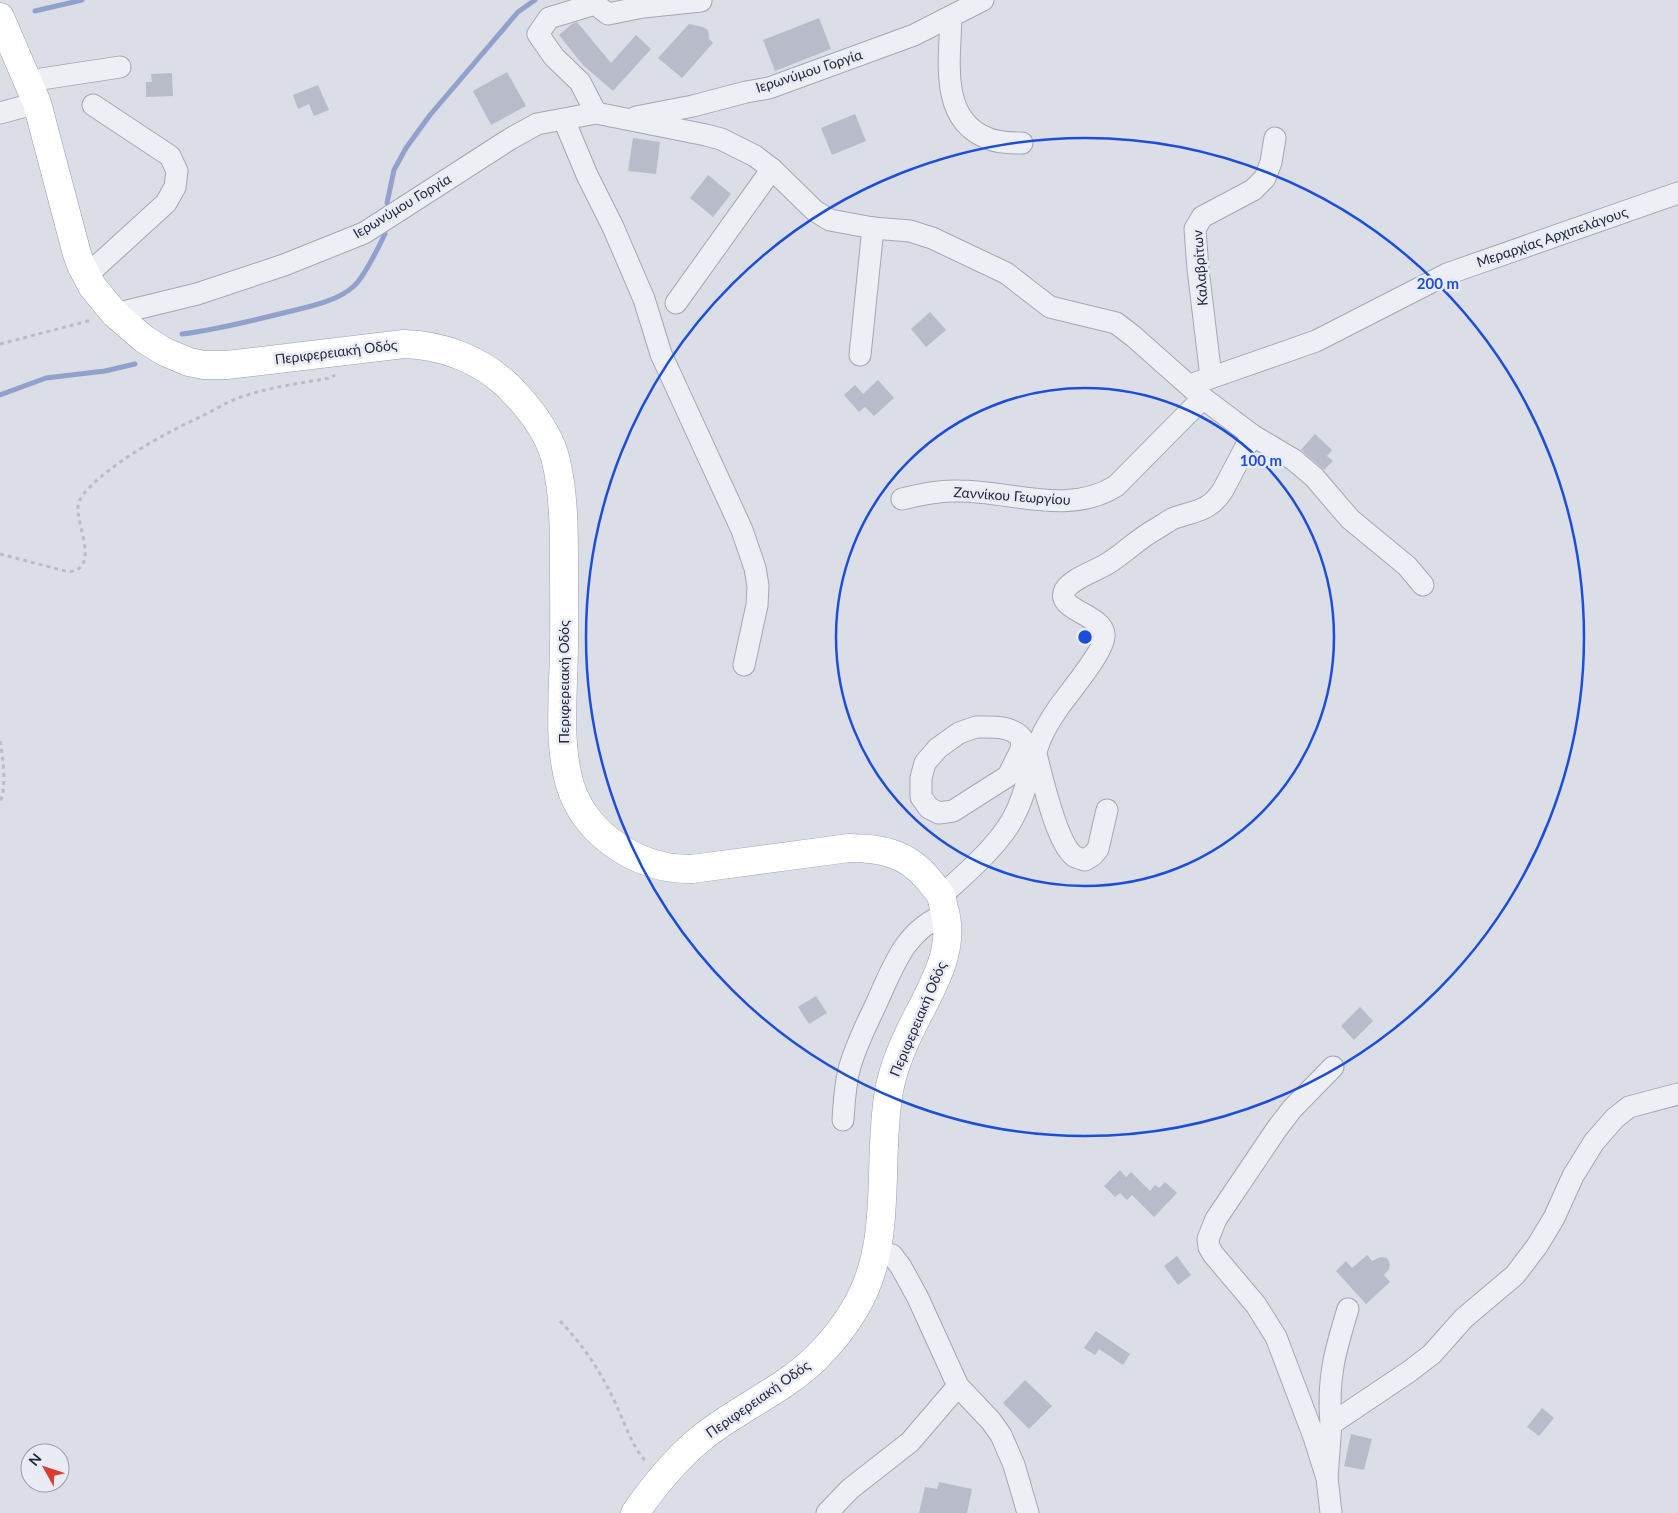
<svg xmlns="http://www.w3.org/2000/svg" width="1678" height="1513" viewBox="0 0 1678 1513" font-family="Lato,sans-serif">
  <style>
    .lines { fill: none; stroke-linecap: round; stroke-linejoin: round }
    .stream { stroke: #91a1cc; stroke-width: 5 }
    .building { fill: #b8bbca }
    .minor-casing { stroke: #a4a6b4; stroke-width: 23 }
    .major-casing { stroke: #999eb4; stroke-width: 29 }
    .path { stroke: #b9bbc5; stroke-width: 3; stroke-dasharray: 4 4; stroke-linecap: butt }
    .minor { stroke: #eeeff5; stroke-width: 21 }
    .major { stroke: #fff; stroke-width: 28 }
    .ring { fill: none; stroke: #1d4ed8; stroke-width: 2.5 }
    .labels { text-anchor: middle; stroke-width: 5; stroke-linejoin: round; paint-order: stroke }
    .street-label { font-size: 14px; fill: #24273e; stroke: #eaecf5 }
    .centre { fill: #1d4ed8; stroke: #eaecf5; stroke-width: 2.5 }
    .ring-label { font-size: 15px; text-anchor: middle; font-weight: bold; fill: #1d4ed8; stroke: #eaecf5; stroke-width: 5; stroke-linejoin: round; paint-order: stroke }
  </style>
  <rect width="100%" height="100%" fill="#dbdde7"/>
  <g class="lines">
    <g class="stream">
      <polyline points="35,11 82,0"/>
      <polyline points="387,203 394,170 406,148 430,115 518,12 535,0"/>
      <path d="M182,334C215,330 247,322 279,314C302,308 336,303 354,286C365,276 378,248 385,234"/>
      <polyline points="0,395 46,378 105,371 135,364"/>
    </g>
  </g>
  <g class="building">
    <polygon points="819,18 831,49 775,71 763,40"/>
    <polygon points="577,22 611,63 636,35 651,49 613,91 583,65 559,35 572,24"/>
    <polygon points="689,24 703,27 708,30 709,39 713,43 682,78 658,58"/>
    <polygon points="507,72 526,106 491,125 473,91"/>
    <polygon points="172,73 173,96 146,97 146,82 152,82 151,74"/>
    <polygon points="318,85 329,110 314,116 309,104 298,109 293,95"/>
    <polygon points="855,114 866,141 832,155 821,128"/>
    <polygon points="633,138 660,142 656,174 628,171"/>
    <polygon points="708,175 731,194 713,217 690,198"/>
    <polygon points="930,312 946,330 926,347 911,329"/>
    <polygon points="878,380 894,398 874,416 865,407 859,412 844,395 855,385 863,394"/>
    <polygon points="1315,434 1332,450 1327,456 1333,461 1324,470 1301,450"/>
    <polygon points="816,996 827,1013 809,1024 798,1007"/>
    <polygon points="1360,1007 1373,1021 1354,1040 1341,1026"/>
    <polygon points="1120,1170 1126,1177 1131,1172 1150,1191 1155,1185 1159,1188 1165,1182 1177,1193 1154,1217 1132,1195 1127,1200 1120,1193 1115,1197 1104,1186"/>
    <polygon points="1367,1255 1372,1261 1381,1257 1387,1258 1390,1264 1389,1269 1384,1275 1390,1282 1366,1304 1336,1271 1346,1261 1352,1268"/>
    <polygon points="1177,1256 1191,1275 1178,1285 1164,1266"/>
    <polygon points="1096,1331 1130,1354 1123,1365 1099,1349 1095,1355 1084,1348"/>
    <polygon points="1025,1380 1052,1406 1029,1429 1003,1403"/>
    <polygon points="1542,1408 1554,1418 1539,1436 1527,1427"/>
    <polygon points="1351,1434 1372,1439 1364,1470 1344,1466"/>
    <polygon points="939,1482 972,1489 967,1513 919,1513 925,1487 937,1489"/>
  </g>
  <g class="lines">
    <g class="minor-casing">
      <g id="minor">
        <path d="M951,17C950,59 939,119 987,138C998,143 1011,143 1022,143"/>
        <polyline points="28,81 120,67"/>
        <polyline points="0,113 37,103"/>
        <polyline points="596,113 580,82 554,57 538,34 549,18 595,4 608,14 643,7 701,1"/>
        <polyline points="636,117 693,106 746,92 769,88 914,35 983,0"/>
        <polyline points="564,120 587,175 613,227 644,299 661,354 742,530 755,568 758,586 757,605 744,665"/>
        <polyline points="86,276 166,203 175,187 177,171 170,156 93,105"/>
        <polyline points="676,303 772,169"/>
        <polyline points="115,314 197,294 284,265 364,233 510,139 537,124 596,113 706,135 721,139 755,156 772,169 815,211 830,220 873,228 910,231 932,238 1006,273 1050,307 1116,323 1133,336 1203,398 1252,435 1294,460 1314,477 1350,519 1407,566 1423,585"/>
        <polyline points="860,355 873,228"/>
        <polyline points="1211,377 1198,269 1195,229 1202,217 1253,190 1265,178 1271,162 1275,138"/>
        <polyline points="1190,385 1316,341 1447,274 1678,193"/>
        <path d="M902,499C921,494 939,490 959,491C1011,491 1068,516 1116,486L1203,398"/>
        <path d="M976,727C992,727 1010,725 1022,738L1021,750L1008,776L953,811L939,813L929,808L921,797V778L925,763L938,748L959,733Z"/>
        <path d="M1036,754C1042,777 1056,842 1074,856C1077,858 1082,859 1085,860L1093,855L1098,849L1107,810"/>
        <path d="M941,896C963,876 990,853 1007,828C1025,802 1029,769 1040,740C1045,728 1052,717 1059,707C1068,694 1107,648 1104,634C1102,614 1055,610 1065,590C1072,578 1099,570 1110,562C1126,552 1139,538 1156,529C1161,526 1167,522 1172,519C1195,510 1208,513 1223,490L1252,435"/>
        <path d="M843,1120C844,1103 845,1086 849,1070C855,1046 867,1024 877,1002C894,965 905,930 946,914"/>
        <polyline points="877,1251 892,1255 901,1267 918,1298 958,1386 991,1421 1001,1435 1014,1465 1028,1513"/>
        <path d="M1331,1424C1327,1379 1335,1351 1348,1309"/>
        <polyline points="1327,1478 1331,1424 1410,1371 1432,1354 1464,1318 1515,1275 1537,1246 1554,1218 1573,1176 1594,1142 1615,1118 1629,1107 1678,1094"/>
        <polyline points="827,1513 850,1489 910,1442 958,1386"/>
        <polyline points="1331,1513 1327,1478 1314,1437 1276,1337 1256,1305 1213,1254 1209,1247 1208,1239 1216,1219 1276,1130 1292,1109 1333,1067"/>
      </g>
    </g>
    <g class="major-casing">
      <path id="major" d="M0,17L37,103L77,254L81,265L92,286L115,314L144,339L165,352L189,362L204,365H227L404,344C442,345 479,359 507,385C527,405 547,429 555,457C564,492 564,530 564,566C564,604 565,642 563,680C562,715 560,751 570,785C586,836 640,870 692,869L849,848C880,848 907,853 928,879C932,884 938,890 941,896C942,899 943,904 944,908C957,951 930,990 912,1027C902,1047 893,1069 889,1091C876,1164 895,1244 854,1310C844,1327 831,1343 817,1357C783,1391 736,1409 699,1440C674,1461 654,1486 635,1513"/>
    </g>
    <g class="path">
      <polyline points="0,344 92,320"/>
      <path d="M0,554L69,572C103,567 72,520 79,502C82,494 90,487 96,481C128,453 168,432 206,414C218,408 229,401 241,397C270,387 301,383 330,378L335,375"/>
      <path d="M0,741C3,757 7,788 0,802"/>
      <path d="M560,1321C582,1344 599,1369 613,1398C624,1420 630,1444 647,1463"/>
    </g>
    <use href="#minor" class="minor"/>
    <use href="#major" class="major"/>
  </g>
  <g class="ring">
    <circle cx="1085" cy="637" r="249"/>
    <circle cx="1085" cy="637" r="499"/>
  </g>
  <g class="labels">
    <g class="street-label">
      <text transform="translate(809 71) rotate(-18)" y="5">Ιερωνύμου Γοργία</text>
      <text transform="translate(402 206) rotate(-31)" y="5">Ιερωνύμου Γοργία</text>
      <text transform="translate(1552 237) rotate(-19)" y="5">Μεραρχίας Αρχιπελάγους</text>
      <text transform="translate(1200 268) rotate(-94)" y="5">Καλαβρίτων</text>
      <text transform="translate(336 352) rotate(-7)" y="5">Περιφερειακή Οδός</text>
      <text transform="translate(1012 496) rotate(4)" y="5">Ζαννίκου Γεωργίου</text>
      <text transform="translate(564 682) rotate(-90)" y="5">Περιφερειακή Οδός</text>
      <text transform="translate(918 1019) rotate(-67)" y="5">Περιφερειακή Οδός</text>
      <text transform="translate(758 1399) rotate(-35)" y="5">Περιφερειακή Οδός</text>
    </g>
  </g>
  <circle cx="1085" cy="637" r="8" class="centre"/>
  <g class="ring-label">
    <text x="1438" y="289">200 m</text>
    <text x="1261" y="466">100 m</text>
  </g>
  <g transform="translate(45 1468) rotate(310)"><circle r="24" fill="#eaecf5" stroke="#9b9dac"/>
  <path d="M0-4L9 19L0 12L-9 19Z" fill="#db3c31"/>
  <text y="-8" font-size="14" font-weight="bold" text-anchor="middle" fill="#24273e">N</text>
  </g>
</svg>
